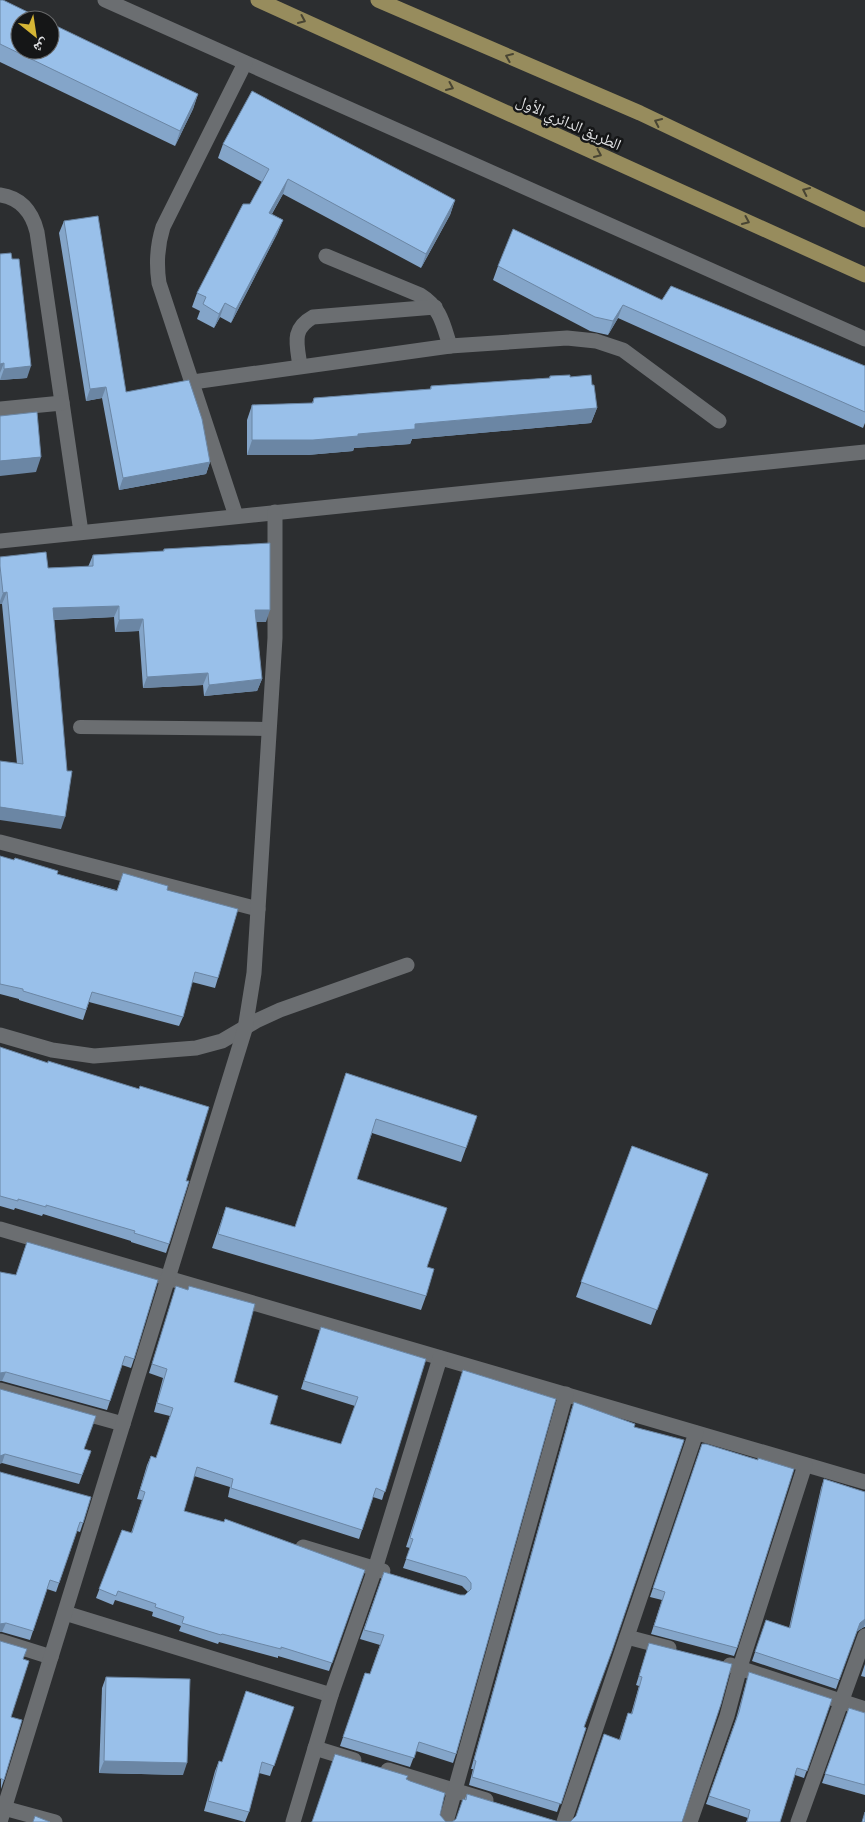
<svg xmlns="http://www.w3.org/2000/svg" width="865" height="1822" viewBox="0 0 865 1822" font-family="'Sofia Sans Condensed','Noto Naskh Arabic',sans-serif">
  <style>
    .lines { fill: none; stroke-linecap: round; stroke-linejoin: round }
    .lane { stroke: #6b6e71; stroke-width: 14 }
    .street { stroke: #6b6e71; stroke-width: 15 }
    .primary { stroke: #978c5d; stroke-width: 15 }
    .wall { fill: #84a5c9 }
    .shaded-wall { fill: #6b86a4 }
    .building { fill: #99c0ea; stroke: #6b86a4 }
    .oneway { stroke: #494533 }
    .labels { text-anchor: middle; stroke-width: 5; stroke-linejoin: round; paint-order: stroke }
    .street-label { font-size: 16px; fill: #e2e3e5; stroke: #151617 }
  </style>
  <rect width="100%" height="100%" fill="#2c2e30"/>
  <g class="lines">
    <polyline class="lane" points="80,727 268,729"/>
    <g class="street">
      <polyline points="105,0 865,339"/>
      <path d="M0,195C21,198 32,212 37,232L81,532"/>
      <path d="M326,256L420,295C441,308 443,324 450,346"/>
      <path d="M300,366C297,344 291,329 313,317L435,307"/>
      <polyline points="193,382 450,346 567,338 596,341 623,350 719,421"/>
      <polyline points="0,409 62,403"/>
      <path d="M236,516L159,283C156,263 157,246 163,227L245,63"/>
      <polyline points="0,541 865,452"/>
      <polyline points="0,842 258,909"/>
      <polyline points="0,1035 52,1050 94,1056 196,1048 222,1041 256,1021 280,1010 407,965"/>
      <polyline points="0,1229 865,1482"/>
      <polyline points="0,1390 123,1424"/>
      <polyline points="303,1547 383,1571"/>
      <polyline points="65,1613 331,1695"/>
      <polyline points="627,1637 669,1648"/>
      <polyline points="0,1641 51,1657"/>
      <polyline points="730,1665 865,1709"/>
      <polyline points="315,1748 354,1760"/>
      <polyline points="388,1770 486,1800"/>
      <polyline points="0,1807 55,1822"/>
      <polyline points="0,1822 245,1029 254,973 275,638 275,512"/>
      <polyline points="293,1822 331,1695 375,1569 440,1358"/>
      <polyline points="446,1822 566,1394"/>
      <polyline points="564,1822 696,1433"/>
      <polyline points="690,1822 727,1716 740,1667 805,1465"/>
      <polyline points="798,1822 865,1636"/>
    </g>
    <g class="primary">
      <polyline points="258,0 865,275"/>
      <polyline points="378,0 640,113 865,220"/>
    </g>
  </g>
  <g class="wall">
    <polygon points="0,0 198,94 193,109 175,146 0,62"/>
    <polygon points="223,144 455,200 450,215 421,268 283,194 272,214 283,220 277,234 231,323 220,317 214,328 197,319 200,311 192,307 197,293 250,204 262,182 218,158"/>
    <polygon points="64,221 126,392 210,462 206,474 119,490 102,398 86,401 59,233"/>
    <polygon points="0,254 27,378 0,380"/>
    <polygon points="498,266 662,300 865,366 865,423 863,428 618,318 608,335 590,331 493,280"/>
    <polygon points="550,376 570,377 592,385 597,408 591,423 412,439 410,444 354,448 353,451 307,455 247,455 247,420 252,405 312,403 314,398 430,389 431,386 549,378"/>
    <polygon points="164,549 266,622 256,622 262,679 257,691 204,696 203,685 143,688 139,631 115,632 114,617 54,620 61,829 17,764 2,604 0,604 0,557 48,568 88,567 93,555 163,551"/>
    <polygon points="0,856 57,874 116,890 167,890 218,978 215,988 192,982 183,1017 179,1026 89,1002 83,1020 19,1000 19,999 0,994"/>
    <polygon points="0,1047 186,1181 169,1244 166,1253 131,1242 131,1241 43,1214 42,1216 15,1208 14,1210 0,1206"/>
    <polygon points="346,1073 466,1148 461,1162 372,1133 357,1179 427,1267 426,1296 421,1310 212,1248 226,1207 295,1227"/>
    <polygon points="632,1146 708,1174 651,1325 576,1297"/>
    <polygon points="0,1272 134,1359 131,1368 122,1365 107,1410 2,1381 0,1381"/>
    <polygon points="176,1286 234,1382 270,1424 341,1444 355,1406 301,1389 321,1327 426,1359 382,1500 373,1497 359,1539 228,1497 230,1487 194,1476 184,1511 365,1570 329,1671 278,1656 278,1658 219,1642 218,1644 179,1631 181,1626 152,1616 153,1612 115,1600 113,1605 96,1598 122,1530 131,1533 142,1500 137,1499 147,1465 151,1456 156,1458 170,1416 154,1412 163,1378 149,1373"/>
    <polygon points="463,1370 556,1399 456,1754 453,1763 416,1751 410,1767 340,1746 365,1673 370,1674 380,1645 360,1639 384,1572 460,1595 465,1595 468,1592 462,1586 403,1568 410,1548 406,1547"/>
    <polygon points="0,1389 84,1449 91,1451 79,1484 2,1463"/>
    <polygon points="574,1402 634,1427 584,1727 586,1728 557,1812 469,1785 473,1769 471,1769 571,1411"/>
    <polygon points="702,1444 737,1648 734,1656 651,1634 662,1600 650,1597"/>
    <polygon points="0,1472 83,1523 80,1532 77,1531 56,1592 47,1589 30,1640 2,1632"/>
    <polygon points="824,1479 865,1492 865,1627 864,1627 856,1632 836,1689 752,1661 766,1620 789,1628 821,1488"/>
    <polygon points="0,1641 23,1659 11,1717 4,1780 1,1789"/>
    <polygon points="649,1643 682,1822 311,1822 406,1779 446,1822 452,1822 456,1819 467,1794 559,1822 570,1822 576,1816 619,1740 628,1713 631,1714 639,1686 636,1685"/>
    <polygon points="865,1664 865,1677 861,1676"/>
    <polygon points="749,1672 832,1699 804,1778 795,1775 780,1822 746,1822 748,1818 706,1804 736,1719"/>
    <polygon points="106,1677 183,1775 99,1773 102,1688"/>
    <polygon points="294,1707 270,1776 259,1773 249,1812 245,1822 204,1811 215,1771 219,1761 222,1762"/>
    <polygon points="849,1708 865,1713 865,1795 822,1783"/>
  </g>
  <g class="shaded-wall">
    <polygon points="198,94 193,109 175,146 180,131"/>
    <polygon points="288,179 283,194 264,227 269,213"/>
    <polygon points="455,200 450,215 421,268 426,254"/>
    <polygon points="283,220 277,234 231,323 236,309"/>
    <polygon points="225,303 220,317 214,328 219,314"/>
    <polygon points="623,305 618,318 608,335 613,321"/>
    <polygon points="4,363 0,373 0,364"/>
    <polygon points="31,366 27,378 0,380 4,369"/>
    <polygon points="106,387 102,398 86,401 90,389"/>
    <polygon points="597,408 591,423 412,439 410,444 354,448 353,451 307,455 247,455 252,440 358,434 415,424"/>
    <polygon points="41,457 36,472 0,476 0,461"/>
    <polygon points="210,462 206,474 119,490 123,478"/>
    <polygon points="7,592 2,604 0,604 0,601 3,593"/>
    <polygon points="119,606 114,617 49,620 53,608"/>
    <polygon points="255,610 270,610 266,622 251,622"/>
    <polygon points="143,619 139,631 115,632 119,620"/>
    <polygon points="208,673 203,685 143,688 147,677"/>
    <polygon points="262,679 257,691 204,696 209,685"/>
    <polygon points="0,807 65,817 61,829 0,820"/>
    <polygon points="0,1372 6,1372 2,1381 0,1381"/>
    <polygon points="5,1454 2,1463 0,1464 0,1456"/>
    <polygon points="865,1619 865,1624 864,1627 856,1632 860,1623"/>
    <polygon points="6,1623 2,1632 0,1632 0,1624"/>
    <polygon points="104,1761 187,1763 183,1775 99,1773"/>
  </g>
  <g class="building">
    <polygon points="0,0 3,0 44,20 20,20 20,50 50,50 50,23 198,94 180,131 0,44"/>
    <polygon points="252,91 455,200 426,254 288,179 269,213 283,220 236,309 225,303 219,314 203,304 206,297 197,293 243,204 250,204 269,169 223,144"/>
    <polygon points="98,216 126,392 189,380 202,419 210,462 123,478 106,387 90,389 64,221"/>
    <polygon points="513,229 662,300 671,286 865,366 865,412 623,305 613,321 595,317 498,266"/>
    <polygon points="11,253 12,259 19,259 31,366 4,369 4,363 0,364 0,254"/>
    <polygon points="570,375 570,377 591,375 592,385 594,385 597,408 415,424 415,429 358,434 358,436 313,440 252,440 252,405 313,403 314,398 431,389 431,386 550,378 550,376"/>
    <polygon points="37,412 41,457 0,461 0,416"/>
    <polygon points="270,543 270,610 255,610 262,679 209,685 208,673 147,677 143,619 119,620 119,606 53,608 67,771 72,771 65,817 0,807 0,761 23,764 7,592 3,593 0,566 0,557 46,552 48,568 93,566 93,555 164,551 164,549"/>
    <polygon points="0,856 14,860 15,858 58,871 57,874 117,891 123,873 168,886 167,890 238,909 218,978 195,972 183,1017 92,992 86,1010 23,991 23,989 0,984"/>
    <polygon points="0,1047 48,1063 48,1061 139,1089 140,1086 209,1107 186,1181 189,1181 169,1244 134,1233 135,1231 46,1205 46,1207 18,1199 18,1201 0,1196"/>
    <polygon points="346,1073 477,1116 466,1148 376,1119 357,1179 447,1208 427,1267 434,1269 426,1296 218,1234 226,1207 295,1227"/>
    <polygon points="632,1146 708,1174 657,1310 581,1282"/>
    <polygon points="27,1242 158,1280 134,1359 125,1356 110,1401 6,1372 0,1373 0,1272 16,1275"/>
    <polygon points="176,1286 188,1290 189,1286 255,1304 234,1382 278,1396 270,1424 341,1444 358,1397 304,1381 321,1327 426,1359 385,1492 376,1488 362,1530 231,1488 233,1479 197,1467 184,1511 224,1522 225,1519 365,1570 332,1663 281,1647 281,1649 222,1634 221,1635 182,1623 184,1617 155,1607 156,1604 118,1591 116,1596 99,1589 122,1530 132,1533 145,1492 140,1490 151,1456 156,1458 173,1408 157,1403 167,1369 152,1364"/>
    <polygon points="463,1370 556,1399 456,1754 419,1742 414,1758 343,1737 365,1673 370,1674 384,1635 364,1630 384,1572 460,1595 465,1595 471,1589 471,1583 466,1577 406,1559 413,1539 410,1538"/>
    <polygon points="0,1389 96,1416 84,1449 91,1451 82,1475 5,1454 0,1456"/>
    <polygon points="574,1402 635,1424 634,1427 684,1440 612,1651 584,1727 586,1728 561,1804 472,1777 476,1761 474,1760"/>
    <polygon points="702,1444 706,1444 758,1460 758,1458 794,1469 737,1648 654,1626 665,1592 653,1588"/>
    <polygon points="0,1472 91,1497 83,1523 80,1522 59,1583 50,1580 33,1631 6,1623 0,1624"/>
    <polygon points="824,1479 865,1492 865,1619 860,1623 839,1680 755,1652 766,1620 790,1628"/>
    <polygon points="0,1641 27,1649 23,1659 29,1661 11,1717 22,1720 4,1780 0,1778"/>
    <polygon points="649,1643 732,1664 721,1704 682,1822 312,1822 335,1754 408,1776 406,1779 410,1781 445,1793 440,1815 446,1822 452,1822 456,1819 463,1799 466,1800 467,1794 559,1822 570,1822 576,1816 604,1734 620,1740 628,1713 632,1714 642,1677 639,1676"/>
    <polygon points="749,1672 832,1699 807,1771 797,1768 780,1822 747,1822 750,1810 709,1796 739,1712"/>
    <polygon points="106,1677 190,1679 187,1763 104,1761"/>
    <polygon points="246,1691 294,1707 274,1766 262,1762 249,1812 208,1801 219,1761 222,1762"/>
    <polygon points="849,1708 865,1713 865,1785 825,1774"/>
    <polygon points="865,1812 865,1822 862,1822"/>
    <polygon points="35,1816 50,1822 33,1822"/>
  </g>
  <defs><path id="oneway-chevron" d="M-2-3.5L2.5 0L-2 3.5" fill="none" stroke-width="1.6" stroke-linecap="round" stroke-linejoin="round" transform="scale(1.25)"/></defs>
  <g class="oneway">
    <use href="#oneway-chevron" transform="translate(302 20) rotate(24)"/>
    <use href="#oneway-chevron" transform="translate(509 57) rotate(-157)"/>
    <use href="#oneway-chevron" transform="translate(450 87) rotate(24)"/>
    <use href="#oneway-chevron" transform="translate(658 122) rotate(-155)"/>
    <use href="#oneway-chevron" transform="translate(598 154) rotate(24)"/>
    <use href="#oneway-chevron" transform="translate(806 191) rotate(-155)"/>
    <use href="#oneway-chevron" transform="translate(746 221) rotate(24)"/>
  </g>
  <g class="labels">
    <g class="street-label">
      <text transform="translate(569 122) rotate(24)" y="6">الطريق الدائري الأول</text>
    </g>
  </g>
  <g transform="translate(35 35) rotate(150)"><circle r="24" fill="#151617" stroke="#676869"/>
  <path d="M0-4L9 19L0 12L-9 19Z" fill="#d5b535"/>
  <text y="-8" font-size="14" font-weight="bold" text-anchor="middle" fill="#e2e3e5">ش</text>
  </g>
</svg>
